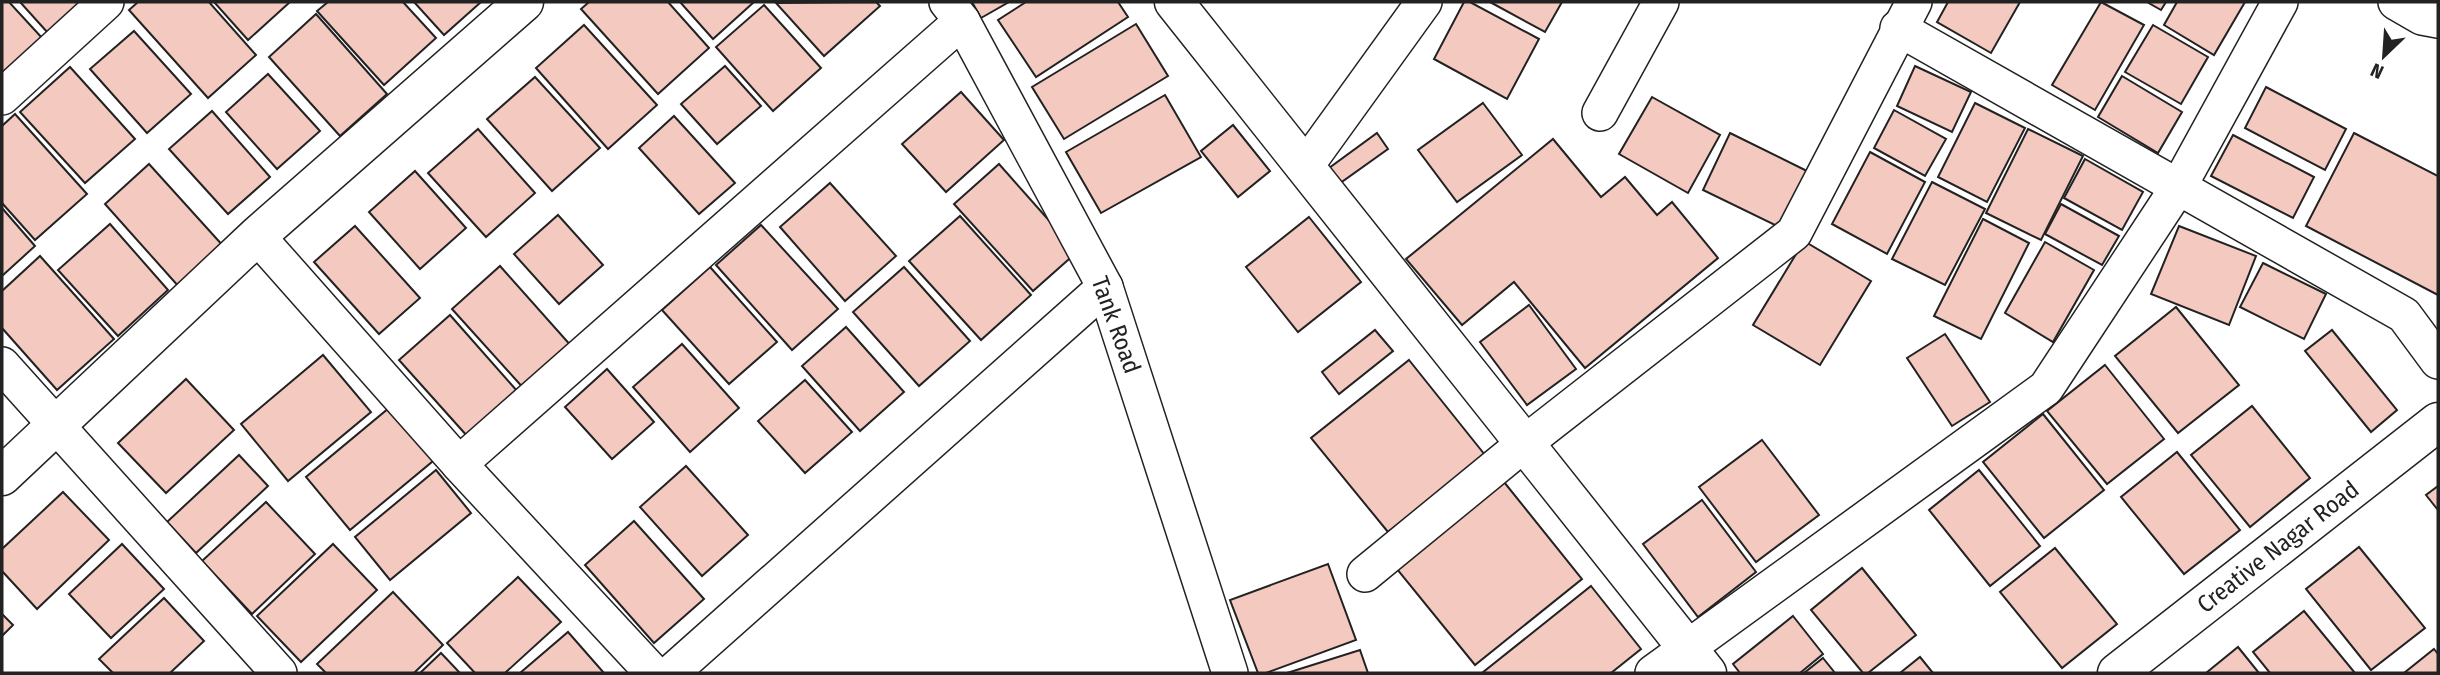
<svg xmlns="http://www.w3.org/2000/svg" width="2440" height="675" viewBox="0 0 2440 675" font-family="'Fira Sans Condensed',sans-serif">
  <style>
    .building { fill: #f3c9c0; stroke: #222; stroke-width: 2 }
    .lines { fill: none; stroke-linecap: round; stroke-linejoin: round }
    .minor-casing { stroke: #222; stroke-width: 38 }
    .tertiary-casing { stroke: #222; stroke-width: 41 }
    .minor { stroke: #fff; stroke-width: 35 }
    .tertiary { stroke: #fff; stroke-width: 38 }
    .labels { text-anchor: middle; stroke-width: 5; stroke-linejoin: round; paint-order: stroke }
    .street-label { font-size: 24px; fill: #222; stroke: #fff }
  </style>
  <rect width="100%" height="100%" fill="#fff"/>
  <g class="building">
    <polygon points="2,2 9,2 43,39 2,75"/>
    <polygon points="20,2 82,2 48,33"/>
    <polygon points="138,2 209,2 256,55 208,98 129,10"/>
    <polygon points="214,2 290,2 248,40"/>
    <polygon points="328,2 403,2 436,38 384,85 317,11"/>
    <polygon points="414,2 481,2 444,35"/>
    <polygon points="589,2 668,2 709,48 658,94 581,9"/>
    <polygon points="680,2 754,2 713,39"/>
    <polygon points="876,2 880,6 824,56 776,3"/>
    <polygon points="972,2 1009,2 981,18"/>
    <polygon points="1026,2 1118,2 1128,17 1036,77 998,20"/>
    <polygon points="1464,2 1470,2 1539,39 1507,99 1434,59"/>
    <polygon points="1490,2 1562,2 1545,32"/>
    <polygon points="1948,2 2020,2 1991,53 1937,22"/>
    <polygon points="2101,2 2144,25 2095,110 2052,85"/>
    <polygon points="2147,2 2166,2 2161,10"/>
    <polygon points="2177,2 2245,2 2214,55 2164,25"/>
    <polygon points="764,5 821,68 773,111 716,47"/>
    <polygon points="316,14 387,94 340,136 269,57"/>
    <polygon points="1136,24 1168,76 1064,139 1032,87"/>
    <polygon points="584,25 657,105 608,149 536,68"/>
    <polygon points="2153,25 2208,57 2181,104 2125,72"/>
    <polygon points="134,31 191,94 147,133 90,69"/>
    <polygon points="725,66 761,106 717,144 681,104"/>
    <polygon points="1915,66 1971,92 1952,132 1897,106"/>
    <polygon points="70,67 135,139 85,183 20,112"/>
    <polygon points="268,74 320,131 277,169 226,112"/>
    <polygon points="2122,76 2182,112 2158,153 2098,117"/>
    <polygon points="535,77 600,148 552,191 487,119"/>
    <polygon points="2266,87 2346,129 2325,170 2245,128"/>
    <polygon points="961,92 1004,140 946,192 902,144"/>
    <polygon points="1165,95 1201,157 1101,213 1066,152"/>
    <polygon points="1652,97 1720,135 1688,193 1619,154"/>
    <polygon points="1483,103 1522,155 1457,202 1418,150"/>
    <polygon points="1975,103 2025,128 1987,202 1938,177"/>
    <polygon points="1894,110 1946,139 1925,176 1874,148"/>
    <polygon points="212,111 270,177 228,214 169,149"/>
    <polygon points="15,114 87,194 35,240 2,203 2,126"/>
    <polygon points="674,116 735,183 699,214 639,148"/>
    <polygon points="1233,125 1270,171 1238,197 1201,151"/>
    <polygon points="478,129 535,193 486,237 428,173"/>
    <polygon points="2028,129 2083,156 2041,240 1986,213"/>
    <polygon points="1377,133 1388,149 1336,186 1325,171"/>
    <polygon points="1730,133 1807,171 1779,227 1703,190"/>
    <polygon points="2354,133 2438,176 2438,295 2306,226"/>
    <polygon points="2233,135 2314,177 2293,218 2211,176"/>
    <polygon points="1553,139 1601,197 1625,177 1657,215 1672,202 1718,258 1585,368 1514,282 1462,325 1406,259"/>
    <polygon points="1870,152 1925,182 1887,254 1832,224"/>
    <polygon points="2085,159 2143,192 2122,230 2064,198"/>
    <polygon points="149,164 225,248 180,288 105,204"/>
    <polygon points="999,164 1077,252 1033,291 954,204"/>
    <polygon points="415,171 466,228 420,269 369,212"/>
    <polygon points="1932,182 1985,209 1945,285 1892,259"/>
    <polygon points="830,183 896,256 845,301 780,227"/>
    <polygon points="2061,204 2119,236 2102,265 2045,234"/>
    <polygon points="2,208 35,246 2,276"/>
    <polygon points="558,215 603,265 559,304 514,254"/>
    <polygon points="960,216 1031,295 981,340 909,261"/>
    <polygon points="1309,217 1361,282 1298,332 1246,267"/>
    <polygon points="1983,219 2029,243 1981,339 1934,316"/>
    <polygon points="110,224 168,290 118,336 58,270"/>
    <polygon points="761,225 838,309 792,350 716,265"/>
    <polygon points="355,226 420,298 379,334 314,262"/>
    <polygon points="2179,226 2256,256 2229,325 2151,294"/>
    <polygon points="1804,241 1871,281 1820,365 1753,325"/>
    <polygon points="2045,242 2094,270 2053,342 2005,313"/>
    <polygon points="40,256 114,339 57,390 2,328 2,291"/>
    <polygon points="2263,263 2326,294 2304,339 2240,307"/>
    <polygon points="500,266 573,348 526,391 452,309"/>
    <polygon points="710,267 777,342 729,384 662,310"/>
    <polygon points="904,267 970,341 919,386 853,312"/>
    <polygon points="1529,305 1576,369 1527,405 1480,342"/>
    <polygon points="2176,307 2239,385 2178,433 2115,356"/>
    <polygon points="450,315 518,392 468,437 399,360"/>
    <polygon points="846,327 904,392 860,431 802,366"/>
    <polygon points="1375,330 1393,351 1339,394 1322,372"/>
    <polygon points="2332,330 2397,410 2371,432 2305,351"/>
    <polygon points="1945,334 1990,402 1952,426 1907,358"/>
    <polygon points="682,344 739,408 690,452 633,387"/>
    <polygon points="323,355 371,412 288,481 241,424"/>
    <polygon points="1409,360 1485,455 1388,532 1311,438"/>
    <polygon points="2105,365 2164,439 2107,484 2047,411"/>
    <polygon points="607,369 654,422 612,459 565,407"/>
    <polygon points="186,379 234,430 166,493 118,443"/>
    <polygon points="805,380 852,432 805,473 758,421"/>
    <polygon points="2252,406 2310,478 2250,527 2191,455"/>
    <polygon points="389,408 433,461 350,530 306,477"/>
    <polygon points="2043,414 2104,490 2044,538 1983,462"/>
    <polygon points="1762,440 1819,515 1756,562 1699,487"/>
    <polygon points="2177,452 2240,530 2184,574 2121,497"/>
    <polygon points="239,455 268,486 196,553 167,522"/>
    <polygon points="686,466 748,535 702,576 640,507"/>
    <polygon points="436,470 471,513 390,580 355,537"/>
    <polygon points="1979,470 2040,546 1990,586 1929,510"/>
    <polygon points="1500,477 1582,579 1475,665 1392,563"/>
    <polygon points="2438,486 2438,510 2426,495"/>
    <polygon points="63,492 109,540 37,609 2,571 2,549"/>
    <polygon points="1702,500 1756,572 1698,617 1643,544"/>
    <polygon points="266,502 315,554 252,614 202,561"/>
    <polygon points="634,521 704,599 654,643 585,565"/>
    <polygon points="122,544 164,589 111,638 69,594"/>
    <polygon points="333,544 377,590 301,662 257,616"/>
    <polygon points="2359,547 2425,628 2371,670 2306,589"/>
    <polygon points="2055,548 2117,624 2062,668 2000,592"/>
    <polygon points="1328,564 1356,640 1266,673 1258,673 1230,600"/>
    <polygon points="1862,568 1916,635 1868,673 1863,673 1811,610"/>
    <polygon points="518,577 561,622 505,673 475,673 447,643"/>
    <polygon points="1591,586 1641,649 1611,673 1482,673"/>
    <polygon points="393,592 443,645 414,673 326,673 317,664"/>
    <polygon points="164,598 204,641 170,673 113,673 99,659"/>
    <polygon points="2304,611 2355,673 2270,673 2253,652"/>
    <polygon points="2,614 13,625 2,636"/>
    <polygon points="1793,616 1823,654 1800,673 1740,673 1733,664"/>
    <polygon points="568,632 604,673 520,673"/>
    <polygon points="2238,647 2259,673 2206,673"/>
    <polygon points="2434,649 2438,654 2438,673 2404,673"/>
    <polygon points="1360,650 1368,673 1287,673"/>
    <polygon points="441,653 460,673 420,673"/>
    <polygon points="1920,657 1933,673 1900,673"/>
    <polygon points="1823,658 1835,673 1804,673"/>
  </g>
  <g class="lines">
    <g class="minor-casing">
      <g id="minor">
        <polyline points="947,2 962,21 1105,287 1230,673"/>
        <polyline points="2396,2 2422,17 2438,20"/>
        <polyline points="1898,28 2404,315 2438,361"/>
        <polyline points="2,97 106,2"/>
        <polyline points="1600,113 1661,2"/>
        <polyline points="1305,167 1424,2"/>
        <polyline points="257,236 459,464 653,673"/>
        <polyline points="2,365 279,673"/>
        <polyline points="459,464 962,21"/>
        <polyline points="1365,574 1525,443 1794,233 1914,2"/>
        <polyline points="671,673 1105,287"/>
        <polyline points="1653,673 2046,388 2179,186 2280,2"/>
      </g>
    </g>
    <g class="tertiary-casing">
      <g id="tertiary">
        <polyline points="1174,2 1707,673"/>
        <polyline points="2,476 257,236 524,2"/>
        <polyline points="2117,673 2438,422"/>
      </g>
    </g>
    <use href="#minor" class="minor"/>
    <use href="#tertiary" class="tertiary"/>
  </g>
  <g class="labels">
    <g class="street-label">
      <text transform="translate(1116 325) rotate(70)" y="8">Tank Road</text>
      <text transform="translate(2278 547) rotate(-38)" y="8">Creative Nagar Road</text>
    </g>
  </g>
  <rect width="2440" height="675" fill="none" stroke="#222222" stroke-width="7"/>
  <g transform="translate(2384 56) rotate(205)" stroke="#ffffff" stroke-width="5" paint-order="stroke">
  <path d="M0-5L12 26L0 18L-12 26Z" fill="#222222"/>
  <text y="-10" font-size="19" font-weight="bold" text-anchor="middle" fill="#222222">N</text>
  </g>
</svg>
